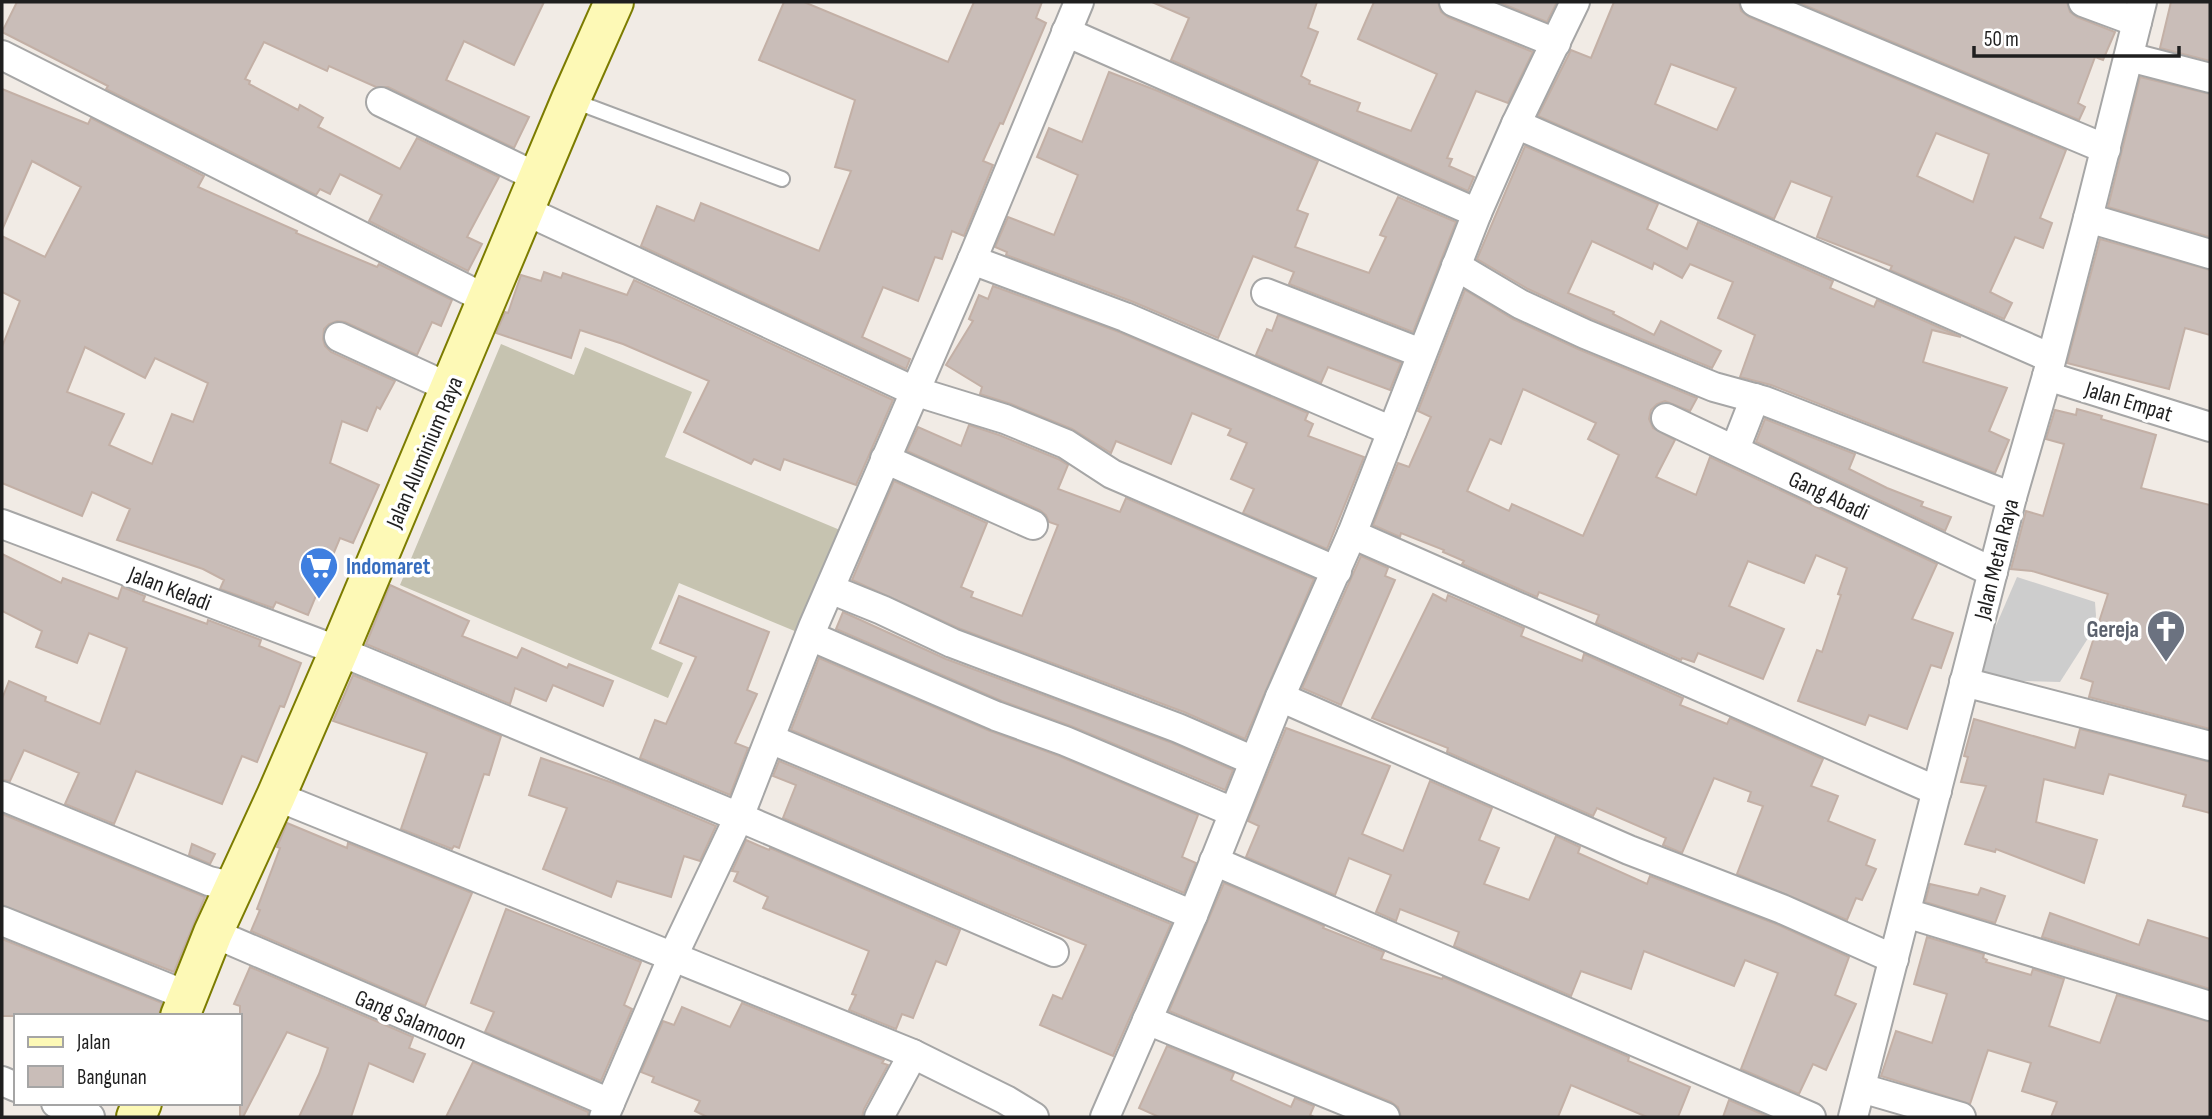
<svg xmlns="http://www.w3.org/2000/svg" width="2212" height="1119" viewBox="0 0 2212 1119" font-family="'Sofia Sans Condensed',sans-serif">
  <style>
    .religious { fill: #cdcdcd }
    .construction { fill: #c6c3b0 }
    .building { fill: #c9bdb8; stroke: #c3b0a6; stroke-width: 2; fill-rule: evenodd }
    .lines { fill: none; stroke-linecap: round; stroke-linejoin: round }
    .service-casing { stroke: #a6a6a6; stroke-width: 18 }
    .minor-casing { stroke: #a6a6a6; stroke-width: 32 }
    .secondary-casing { stroke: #7c7c00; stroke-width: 42 }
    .service { stroke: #fff; stroke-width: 14 }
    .minor { stroke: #fff; stroke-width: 28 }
    .secondary { stroke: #fdf9b6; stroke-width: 38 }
    .labels { text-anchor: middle; stroke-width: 7; stroke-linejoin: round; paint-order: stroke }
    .street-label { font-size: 23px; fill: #1f1f1f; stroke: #fff }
    .shop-label { font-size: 23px; font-weight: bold; fill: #366cbe; stroke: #fff; text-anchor: start }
    .worship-label { font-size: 23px; font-weight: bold; fill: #5b616d; stroke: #fff; text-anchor: end }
  </style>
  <rect width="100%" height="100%" fill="#f1ebe5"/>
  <polygon class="religious" points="2017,577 2095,602 2096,616 2092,632 2060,682 1989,680 1976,672"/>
  <polygon class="construction" points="501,344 574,375 585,347 692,392 665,457 840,530 797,632 679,583 651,649 683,663 668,698 400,585"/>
  <g class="building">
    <polygon points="17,2 544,2 514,65 464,41 446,80 529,117 514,148 388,87 376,87 329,66 327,71 264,42 245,79 250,81 249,84 298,110 300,105 323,118 318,127 400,169 417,138 499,177 467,237 482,244 468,271 369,221 382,195 340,174 330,194 320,189 316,195 106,89 108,86 2,32"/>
    <polygon points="784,2 804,2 948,62 974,2 1042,2 1036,18 1046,23 1003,124 1000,123 983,161 993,165 964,236 952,231 942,259 935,257 918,301 883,287 862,337 910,359 906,369 641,246 657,206 694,221 701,203 819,251 851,171 835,167 855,100 759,60"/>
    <polygon points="1152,2 1317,2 1308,28 1318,32 1301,76 1310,81 1309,84 1360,103 1357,111 1411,131 1437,74 1358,39 1374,2 1438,2 1441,12 1448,17 1533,52 1508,103 1476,91 1447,158 1452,159 1449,166 1474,177 1468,191 1171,60 1189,18"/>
    <polygon points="1498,2 1557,2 1547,22"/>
    <path d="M1614,2H1739L1741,11L1749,17L2066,150L2040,218L2052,223L2043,248L2015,237L1990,292L2012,303L2004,319L1890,270L1892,266L1817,237L1832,197L1791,181L1774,219L1538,116L1571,50L1591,58ZM1671,64L1736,88L1717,130L1655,104ZM1936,133L1989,154L1973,202L1917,176Z"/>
    <polygon points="1797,2 2067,2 2070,12 2077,17 2115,32 2103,60 2095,57 2078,103 2085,107 2079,120"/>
    <polygon points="2171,2 2210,2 2210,61 2160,48"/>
    <polygon points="1109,72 1158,91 1318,161 1297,210 1308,214 1295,247 1369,273 1386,237 1380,235 1398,197 1456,222 1413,332 1289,284 1294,272 1253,256 1218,338 1131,301 1006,255 1007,252 995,247 1008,217 1054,235 1078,175 1037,157 1049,128 1082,142"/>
    <polygon points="2140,77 2210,94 2210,237 2108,207"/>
    <path d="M2,89L88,124L91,118L204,176L198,187L297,231L296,233L377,267L379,264L452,300L441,326L432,322L417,355L345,322L337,321L329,324L324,329L323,339L325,346L331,352L395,381L380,409L377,407L367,431L342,421L330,463L379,485L353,543L340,538L308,615L276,602L273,608L220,589L224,580L203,569L117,540L130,509L92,492L82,516L2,483V347L20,301L2,292V236L45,257L81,187L32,161L2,230ZM85,347L145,378L155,358L208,383L193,422L172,414L152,464L109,445L124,414L67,392Z"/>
    <polygon points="1525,146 1658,204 1647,229 1687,249 1698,222 1833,281 1830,288 1874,307 1877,300 1961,337 1932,330 1923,362 2007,388 1989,431 2009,440 1995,473 1771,385 1740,377 1755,335 1718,318 1733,282 1690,264 1682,278 1654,263 1652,269 1592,241 1568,293 1614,312 1613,314 1654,335 1661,321 1721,351 1712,368 1592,319 1528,289 1477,259"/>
    <polygon points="2100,239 2210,270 2210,335 2185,328 2169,389 2067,363"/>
    <polygon points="544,272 561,278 563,273 627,295 634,280 893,400 856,485 784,459 780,470 754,459 751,464 684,432 709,381 623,344 580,330 571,358 496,333 505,312 508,313 521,275 541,281"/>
    <polygon points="993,286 1119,332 1308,413 1305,420 1313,424 1308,436 1364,457 1327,549 1243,513 1254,489 1231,479 1247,443 1228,435 1231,429 1192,413 1171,464 1116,441 1111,453 1072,429 1011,404 980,394 982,387 946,365 973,321 969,319 979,295 988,299"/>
    <path d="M1465,290L1513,319L1578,349L1697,398L1690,411L1665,401L1657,404L1651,410L1649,419L1653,428L1675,440L1656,477L1696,495L1710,457L1937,564L1912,619L1953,633L1941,668L1931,665L1907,729L1869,715L1865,725L1798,701L1817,650L1822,652L1841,595L1838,594L1847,568L1816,555L1804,583L1748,561L1729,606L1784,629L1763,679L1698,653L1694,662L1682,658L1681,660L1596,623L1599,615L1539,592L1537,597L1462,564L1464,561L1443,552L1444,550L1401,533L1400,537L1373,525L1398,463L1409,467L1431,417L1418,411ZM1523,389L1596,423L1588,439L1619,455L1583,536L1512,504L1509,511L1467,491L1490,439L1501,444Z"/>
    <polygon points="1278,315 1401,363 1390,390 1328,367 1321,383 1256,355 1267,329 1272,331"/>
    <polygon points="2077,409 2102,416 2101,419 2156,435 2141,488 2210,505 2210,729 2089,697 2093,682 2081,678 2108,594 2032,571 2011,569 2026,511 2043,516 2064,444 2046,439 2055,410 2076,415"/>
    <polygon points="1765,419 1855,454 1849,469 1887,488 1923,502 1921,506 1951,517 1945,531 1756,442"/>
    <polygon points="969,425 999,435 1058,459 1068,465 1058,489 1120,512 1126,498 1314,579 1245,739 1184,712 958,628 852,580 894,481 987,523 961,587 973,592 971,597 1022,616 1058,525 1049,522 1046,515 1040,510 907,451 918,427 961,446"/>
    <polygon points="2,554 61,583 63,578 118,599 122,587 145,596 143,601 207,624 208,620 261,640 259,646 301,663 284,707 280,706 257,762 242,756 222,804 136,771 114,824 65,804 79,773 24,750 10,781 2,780 2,699 9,681 46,697 45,701 100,724 127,648 89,633 77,663 36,647 42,631 2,611"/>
    <polygon points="1361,556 1388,568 1385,576 1395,580 1341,705 1302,688"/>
    <polygon points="390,585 469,621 462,636 517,658 522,648 567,668 569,664 613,681 603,706 553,685 546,701 515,688 510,704 366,644"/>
    <polygon points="1433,594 1446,601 1448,595 1524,628 1521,636 1582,661 1584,654 1683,698 1680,705 1727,724 1730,718 1823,759 1811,786 1838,796 1828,821 1875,840 1866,865 1876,869 1862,900 1856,898 1847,920 1737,874 1763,806 1748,801 1751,792 1714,778 1682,853 1663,845 1666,838 1597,808 1593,816 1447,752 1448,748 1372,718"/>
    <polygon points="679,596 769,632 747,690 757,694 735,743 748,748 730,795 640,758 655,720 666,724 696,657 660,643"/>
    <polygon points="843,612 946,659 1172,743 1233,770 1225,790 1071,726 1002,701 836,629"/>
    <polygon points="819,658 990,731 1059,756 1198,815 1182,857 1196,863 1184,893 791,730"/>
    <polygon points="353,675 501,736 489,775 484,774 459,848 454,846 452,849 401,829 427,753 333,721"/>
    <polygon points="1974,719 2075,748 2080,729 2210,762 2210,813 2183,806 2186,795 2109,774 2103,794 2044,779 2036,822 2097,840 2084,883 1996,849 1995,852 1965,844 1986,786 1961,782 1968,757 1964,756"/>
    <polygon points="1286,728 1390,766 1362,834 1403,851 1430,781 1492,808 1479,840 1499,848 1484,884 1529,900 1556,836 1580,847 1578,853 1647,884 1650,876 1776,924 1849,957 1835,995 1856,1004 1826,1070 1813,1064 1799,1094 1741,1069 1778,973 1745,960 1734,986 1644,951 1631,989 1581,971 1571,996 1454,946 1459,932 1400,909 1396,921 1376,912 1391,875 1349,858 1335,895 1246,857 1259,826 1248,821"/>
    <polygon points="541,758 616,784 716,826 700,861 684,856 671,897 617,881 611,897 543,869 567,808 529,795"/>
    <polygon points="779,761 1171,924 1113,1056 1040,1025 1053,995 1062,999 1086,945 1001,911 783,818 796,785 773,776"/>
    <polygon points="2,814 205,897 174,972 2,905"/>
    <polygon points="287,823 347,848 348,843 472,893 425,1006 251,931 260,910 257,909 280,848 277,847"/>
    <polygon points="746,840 769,850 770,848 960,930 946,965 936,961 913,1018 902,1014 896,1029 849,1010 856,995 852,994 869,951 763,908 768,897 734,881 738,872 732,871"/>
    <polygon points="192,844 215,854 210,864 189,855"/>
    <polygon points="1224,883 1324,926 1323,928 1384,952 1381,959 1442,979 1443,977 1629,1057 1628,1061 1690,1087 1678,1117 1647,1117 1571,1085 1558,1117 1401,1117 1398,1107 1391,1102 1169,1011"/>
    <polygon points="1930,884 1978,895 1981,888 2005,896 1995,923 1925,902"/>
    <polygon points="506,909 641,962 624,1005 632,1009 601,1081 485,1032 494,1012 471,1003"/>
    <polygon points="2050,913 2139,945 2148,920 2210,939 2210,989 2042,937"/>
    <polygon points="1927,937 1984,954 1983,958 1987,960 1986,962 2031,975 2033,969 2064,979 2049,1026 2100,1043 2117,995 2210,1022 2210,1117 2051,1117 2057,1102 2022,1091 2031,1063 1988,1050 1970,1104 1881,1076 1896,1031 1932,1043 1947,994 1914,984"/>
    <polygon points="2,939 162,1003 159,1016 2,1016"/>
    <polygon points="250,967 413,1037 409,1048 425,1054 413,1082 369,1063 351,1117 299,1117 319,1074 328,1048 287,1032 243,1117 240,1117 240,1006 234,1004"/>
    <polygon points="742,1003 884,1060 882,1063 888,1065 864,1109 862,1117 707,1117 695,1111 700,1101 652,1082 654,1077 641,1072 663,1021 674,1025 682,1007 730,1027"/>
    <polygon points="1167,1046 1234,1073 1231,1080 1291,1107 1295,1098 1314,1106 1310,1115 1314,1117 1159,1117 1139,1108"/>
    <polygon points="473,1062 588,1112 588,1117 446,1117"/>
    <polygon points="1729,1100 1769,1117 1723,1117"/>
  </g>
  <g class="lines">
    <g class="service-casing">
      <polyline id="service" points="574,101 782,179"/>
    </g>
    <g class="minor-casing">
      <g id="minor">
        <polyline points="1454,2 1556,43"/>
        <polyline points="1755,2 2106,149"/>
        <polyline points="2083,2 2137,22"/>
        <polyline points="1066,32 1477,213"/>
        <polyline points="2,55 488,300"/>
        <polyline points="2129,57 2210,78"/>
        <polyline points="381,102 539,178"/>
        <polyline points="1516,124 2051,358"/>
        <polyline points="526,211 914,391 1005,419 1066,444 1112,474 1337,571"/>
        <polyline points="2088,218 2210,254"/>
        <polyline points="972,260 1125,317 1392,431"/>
        <polyline points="1456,266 1520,304 1585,334 1714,387 1765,401 2012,497"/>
        <polyline points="1266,293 1421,353"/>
        <polyline points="339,337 450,388"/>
        <polyline points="2047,376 2210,427"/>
        <polyline points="1666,418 1993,572"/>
        <polyline points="1735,449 1755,398"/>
        <polyline points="885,459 1033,525"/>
        <polyline points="2,524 339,651 739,817 1054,952"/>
        <polyline points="1352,534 1937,791"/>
        <polyline points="830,589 882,610 952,643 1178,728 1254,761"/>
        <polyline points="810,636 996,716 1065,741 1233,812"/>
        <polyline points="1964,682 2210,746"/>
        <polyline points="1280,697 1629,850 1782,909 1894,959"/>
        <polyline points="770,739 1193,915"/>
        <polyline points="2,796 209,881 235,887"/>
        <polyline points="276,796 913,1054 1006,1100 1034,1117"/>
        <polyline points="1214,861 1811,1117"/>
        <polyline points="1906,913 2210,1006"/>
        <polyline points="2,921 188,996"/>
        <polyline points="213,933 610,1103"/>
        <polyline points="1147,1020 1385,1117"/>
        <polyline points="2,1081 16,1087"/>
        <polyline points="1861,1088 1961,1117"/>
        <polyline points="56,1103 90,1117"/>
        <polyline points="604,1117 673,956 739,817 813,627 972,260 1079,2"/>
        <polyline points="879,1117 913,1054"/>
        <polyline points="1105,1117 1193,915 1280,697 1352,534 1477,213 1516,124 1575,2"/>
        <polyline points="1853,1117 2012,497 2047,376 2088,218 2142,2"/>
      </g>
    </g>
    <g class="secondary-casing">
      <g id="secondary">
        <polyline points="180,1016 213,933 276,796 339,651 571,99 614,2"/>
        <polyline points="136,1117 142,1103"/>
      </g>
    </g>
    <use href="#service" class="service"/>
    <use href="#minor" class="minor"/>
    <use href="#secondary" class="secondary"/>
  </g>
  <defs>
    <g id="supermarket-pin" transform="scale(2.0125)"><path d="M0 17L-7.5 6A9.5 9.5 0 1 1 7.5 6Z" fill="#3f7fe0" stroke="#fff"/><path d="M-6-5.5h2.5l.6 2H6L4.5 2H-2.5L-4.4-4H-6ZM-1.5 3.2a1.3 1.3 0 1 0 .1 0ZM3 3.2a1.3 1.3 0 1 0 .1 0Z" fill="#fff"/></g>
    <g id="church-pin" transform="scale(2.0125)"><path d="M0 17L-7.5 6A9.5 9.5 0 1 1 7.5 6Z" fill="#6b7280" stroke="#fff"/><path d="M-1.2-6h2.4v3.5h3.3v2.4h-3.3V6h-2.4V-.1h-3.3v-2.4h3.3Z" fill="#fff"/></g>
  </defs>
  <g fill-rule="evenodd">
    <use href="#supermarket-pin" x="319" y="566"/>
    <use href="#church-pin" x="2166" y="629"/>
  </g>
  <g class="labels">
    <g class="street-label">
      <text transform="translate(2129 401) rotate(17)" y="8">Jalan Empat</text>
      <text transform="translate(424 452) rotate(-67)" y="8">Jalan Aluminium Raya</text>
      <text transform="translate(1829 495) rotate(25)" y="8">Gang Abadi</text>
      <text transform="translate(1996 559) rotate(-76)" y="8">Jalan Metal Raya</text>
      <text transform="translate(170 588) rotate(21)" y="8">Jalan Keladi</text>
      <text transform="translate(411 1019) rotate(23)" y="8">Gang Salamoon</text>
    </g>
    <g class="shop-label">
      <text x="346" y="574">Indomaret</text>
    </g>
    <g class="worship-label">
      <text x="2139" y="637">Gereja</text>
    </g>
  </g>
  <rect width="2212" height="1119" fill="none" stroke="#1f1f1f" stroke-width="7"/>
  <rect x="14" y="1014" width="228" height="91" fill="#ffffff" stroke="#a5a5a5" stroke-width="2"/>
  <rect x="28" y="1037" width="35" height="10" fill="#fdf9b6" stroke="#a5a5a5" stroke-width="2"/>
  <text x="77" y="1049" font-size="21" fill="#1f1f1f">Jalan</text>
  <rect x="28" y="1066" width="35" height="21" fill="#c9bdb8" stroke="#a5a5a5" stroke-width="2"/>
  <text x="77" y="1084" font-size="21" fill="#1f1f1f">Bangunan</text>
  <path d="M1974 46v10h205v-10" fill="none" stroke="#1f1f1f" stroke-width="3.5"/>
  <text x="1984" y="46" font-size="21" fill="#1f1f1f" stroke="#ffffff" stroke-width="5" paint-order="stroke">50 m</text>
</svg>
